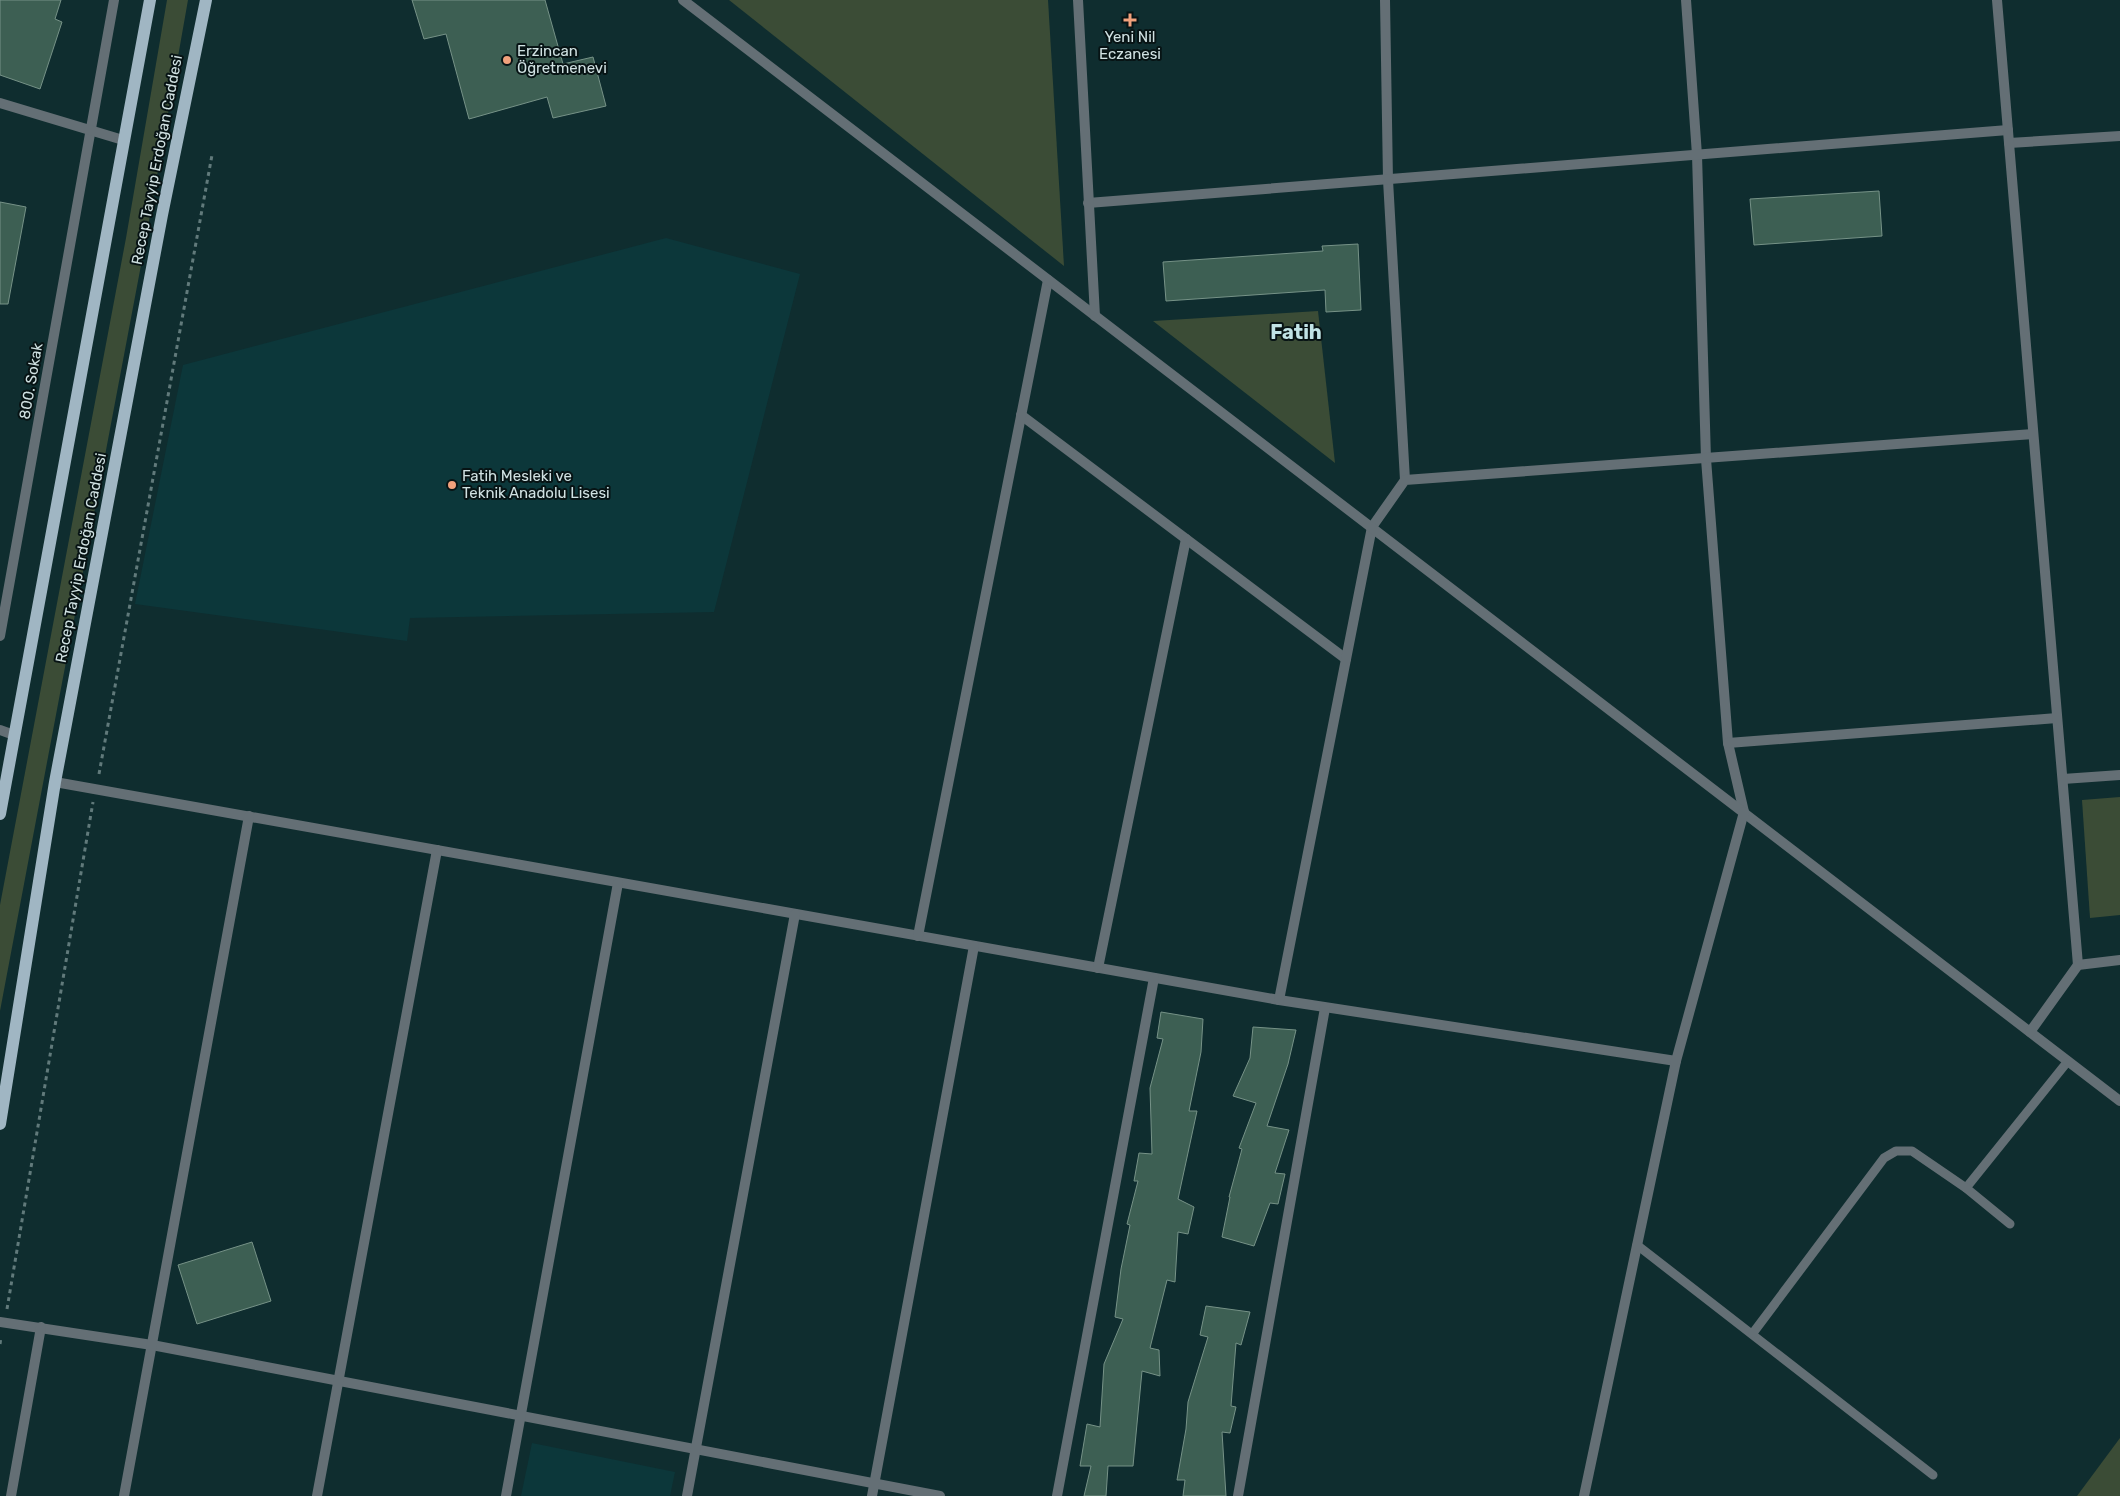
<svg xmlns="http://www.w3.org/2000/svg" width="2120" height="1496" viewBox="0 0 2120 1496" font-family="Rubik,sans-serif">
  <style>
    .built { fill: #0c373a }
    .green { fill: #3b4c36 }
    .building { fill: #3d5f53; stroke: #769287 }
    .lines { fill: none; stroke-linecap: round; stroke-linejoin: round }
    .path { stroke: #617a7b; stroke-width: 3; stroke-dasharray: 4 4; stroke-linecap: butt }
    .service { stroke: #646f75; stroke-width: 9 }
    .pedestrian { stroke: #646f75; stroke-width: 10 }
    .minor { stroke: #646f75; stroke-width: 10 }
    .tertiary { stroke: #646f75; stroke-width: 10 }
    .primary { stroke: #a0b6c3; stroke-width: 12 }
    .poi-dot { fill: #f1a17c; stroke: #071314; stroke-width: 2 }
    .labels { text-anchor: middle; stroke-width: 4; stroke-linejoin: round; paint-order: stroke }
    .poi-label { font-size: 15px; fill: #d0e1e2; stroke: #071314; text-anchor: start }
    .street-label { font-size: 15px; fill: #d0e1e2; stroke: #071314 }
    .district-label { font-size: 20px; font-weight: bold; fill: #c1e3e5; stroke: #071314 }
  </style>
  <rect width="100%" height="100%" fill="#0f2d2f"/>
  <g class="built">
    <polygon points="666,238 800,274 714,612 410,618 407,641 135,604 183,365"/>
    <polygon points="532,1443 675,1472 670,1496 521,1496"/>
  </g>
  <g class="green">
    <polygon points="167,0 188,0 145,244 0,1011 0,905 126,238"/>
    <polygon points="729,0 1048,0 1064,266"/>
    <polygon points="1318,311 1335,463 1153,321"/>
    <polygon points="2120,797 2120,915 2090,918 2082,800"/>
    <polygon points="2120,1438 2120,1496 2077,1496"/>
  </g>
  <g class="building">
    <polygon points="0,0 61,0 55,19 62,22 40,89 0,75"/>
    <polygon points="412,0 545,0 563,64 593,57 606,106 553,118 547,97 469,119 446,34 424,39"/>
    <polygon points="1879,191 1882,236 1754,245 1750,199"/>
    <polygon points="0,202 26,207 8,304 0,304"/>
    <polygon points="1358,244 1361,310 1326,312 1325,290 1166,301 1163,262 1323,251 1322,246"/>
    <polygon points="1161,1012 1203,1019 1201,1052 1189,1111 1197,1111 1178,1199 1194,1207 1188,1234 1178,1232 1175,1282 1167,1280 1150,1348 1159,1350 1160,1376 1142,1371 1133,1466 1108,1466 1106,1496 1084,1496 1091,1466 1080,1466 1087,1424 1100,1427 1104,1364 1123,1319 1115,1317 1121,1269 1130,1225 1127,1224 1138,1181 1134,1181 1139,1153 1152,1154 1150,1088 1163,1039 1157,1038"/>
    <polygon points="1253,1027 1296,1030 1288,1064 1267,1126 1289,1130 1275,1173 1285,1174 1278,1204 1270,1203 1254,1246 1222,1237 1230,1197 1229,1197 1242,1149 1239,1148 1256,1103 1233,1096 1250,1058"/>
    <polygon points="252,1242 271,1301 197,1324 178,1265"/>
    <polygon points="1206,1306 1250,1312 1241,1345 1236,1343 1231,1406 1236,1407 1230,1433 1222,1432 1226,1496 1183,1496 1185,1480 1177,1480 1186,1429 1188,1402 1208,1337 1200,1335"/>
  </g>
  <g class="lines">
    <g class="path">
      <polyline points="99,774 212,155"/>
      <polyline points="7,1309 93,802"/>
      <polyline points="0,1344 1,1337"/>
    </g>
    <g class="service">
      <polyline points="1966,1188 2068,1061"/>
      <polyline points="1637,1245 1933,1475"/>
      <polyline points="1753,1333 1884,1158 1896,1151 1912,1151 1966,1188 2010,1224"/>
    </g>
    <polyline class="pedestrian" points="0,636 114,0"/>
    <g class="minor">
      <polyline points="1385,0 1388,180 1405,480"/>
      <polyline points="1686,0 1697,155 1706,459 1728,743 1744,812"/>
      <polyline points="0,103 123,140"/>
      <polyline points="2009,143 2120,136"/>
      <polyline points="1088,203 2008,130"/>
      <polyline points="1021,415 1346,659"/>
      <polyline points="0,730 14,735"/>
      <polyline points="1728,743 2057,718"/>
      <polyline points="2063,779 2120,775"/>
      <polyline points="55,782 1279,1000 1676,1061"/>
      <polyline points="918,936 1048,280"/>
      <polyline points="1098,968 1186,539"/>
      <polyline points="1279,1000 1372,527 1405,480 2033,434"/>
      <polyline points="0,1322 152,1345 940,1496"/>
      <polyline points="11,1496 41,1327"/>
      <polyline points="124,1496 249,816"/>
      <polyline points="317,1496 437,850"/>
      <polyline points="506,1496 618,883"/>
      <polyline points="687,1496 795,914"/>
      <polyline points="872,1496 974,946"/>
      <polyline points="1057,1496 1154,978"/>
      <polyline points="1238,1496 1325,1008"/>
    </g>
    <g class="tertiary">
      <polyline points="683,0 2120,1101"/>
      <polyline points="1078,0 1095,316"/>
      <polyline points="1997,0 2078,965"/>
      <polyline points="2030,1032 2078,965 2120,960"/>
      <polyline points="1584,1496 1676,1061 1744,812"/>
    </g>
    <g class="primary">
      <polyline points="0,814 150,0"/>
      <polyline points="0,1124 55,782 162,215 206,0"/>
    </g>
  </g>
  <g class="poi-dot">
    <path d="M1127.5 12.5h5v5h5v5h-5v5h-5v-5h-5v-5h5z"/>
    <circle cx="507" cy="60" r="5"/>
    <circle cx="452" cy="485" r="5"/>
  </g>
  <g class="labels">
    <g class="poi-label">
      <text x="1130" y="42" text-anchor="middle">Yeni Nil<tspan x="1130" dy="17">Eczanesi</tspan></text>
      <text x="517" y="56">Erzincan<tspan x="517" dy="17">Öğretmenevi</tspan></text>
      <text x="462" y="481">Fatih Mesleki ve<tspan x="462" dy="17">Teknik Anadolu Lisesi</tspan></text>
    </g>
    <g class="street-label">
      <text transform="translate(157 160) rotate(-79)" y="5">Recep Tayyip Erdoğan Caddesi</text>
      <text transform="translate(31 381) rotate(-80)" y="5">800. Sokak</text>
      <text transform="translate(81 558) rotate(-79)" y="5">Recep Tayyip Erdoğan Caddesi</text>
    </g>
    <g class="district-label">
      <text x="1296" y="339">Fatih</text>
    </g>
  </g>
</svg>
